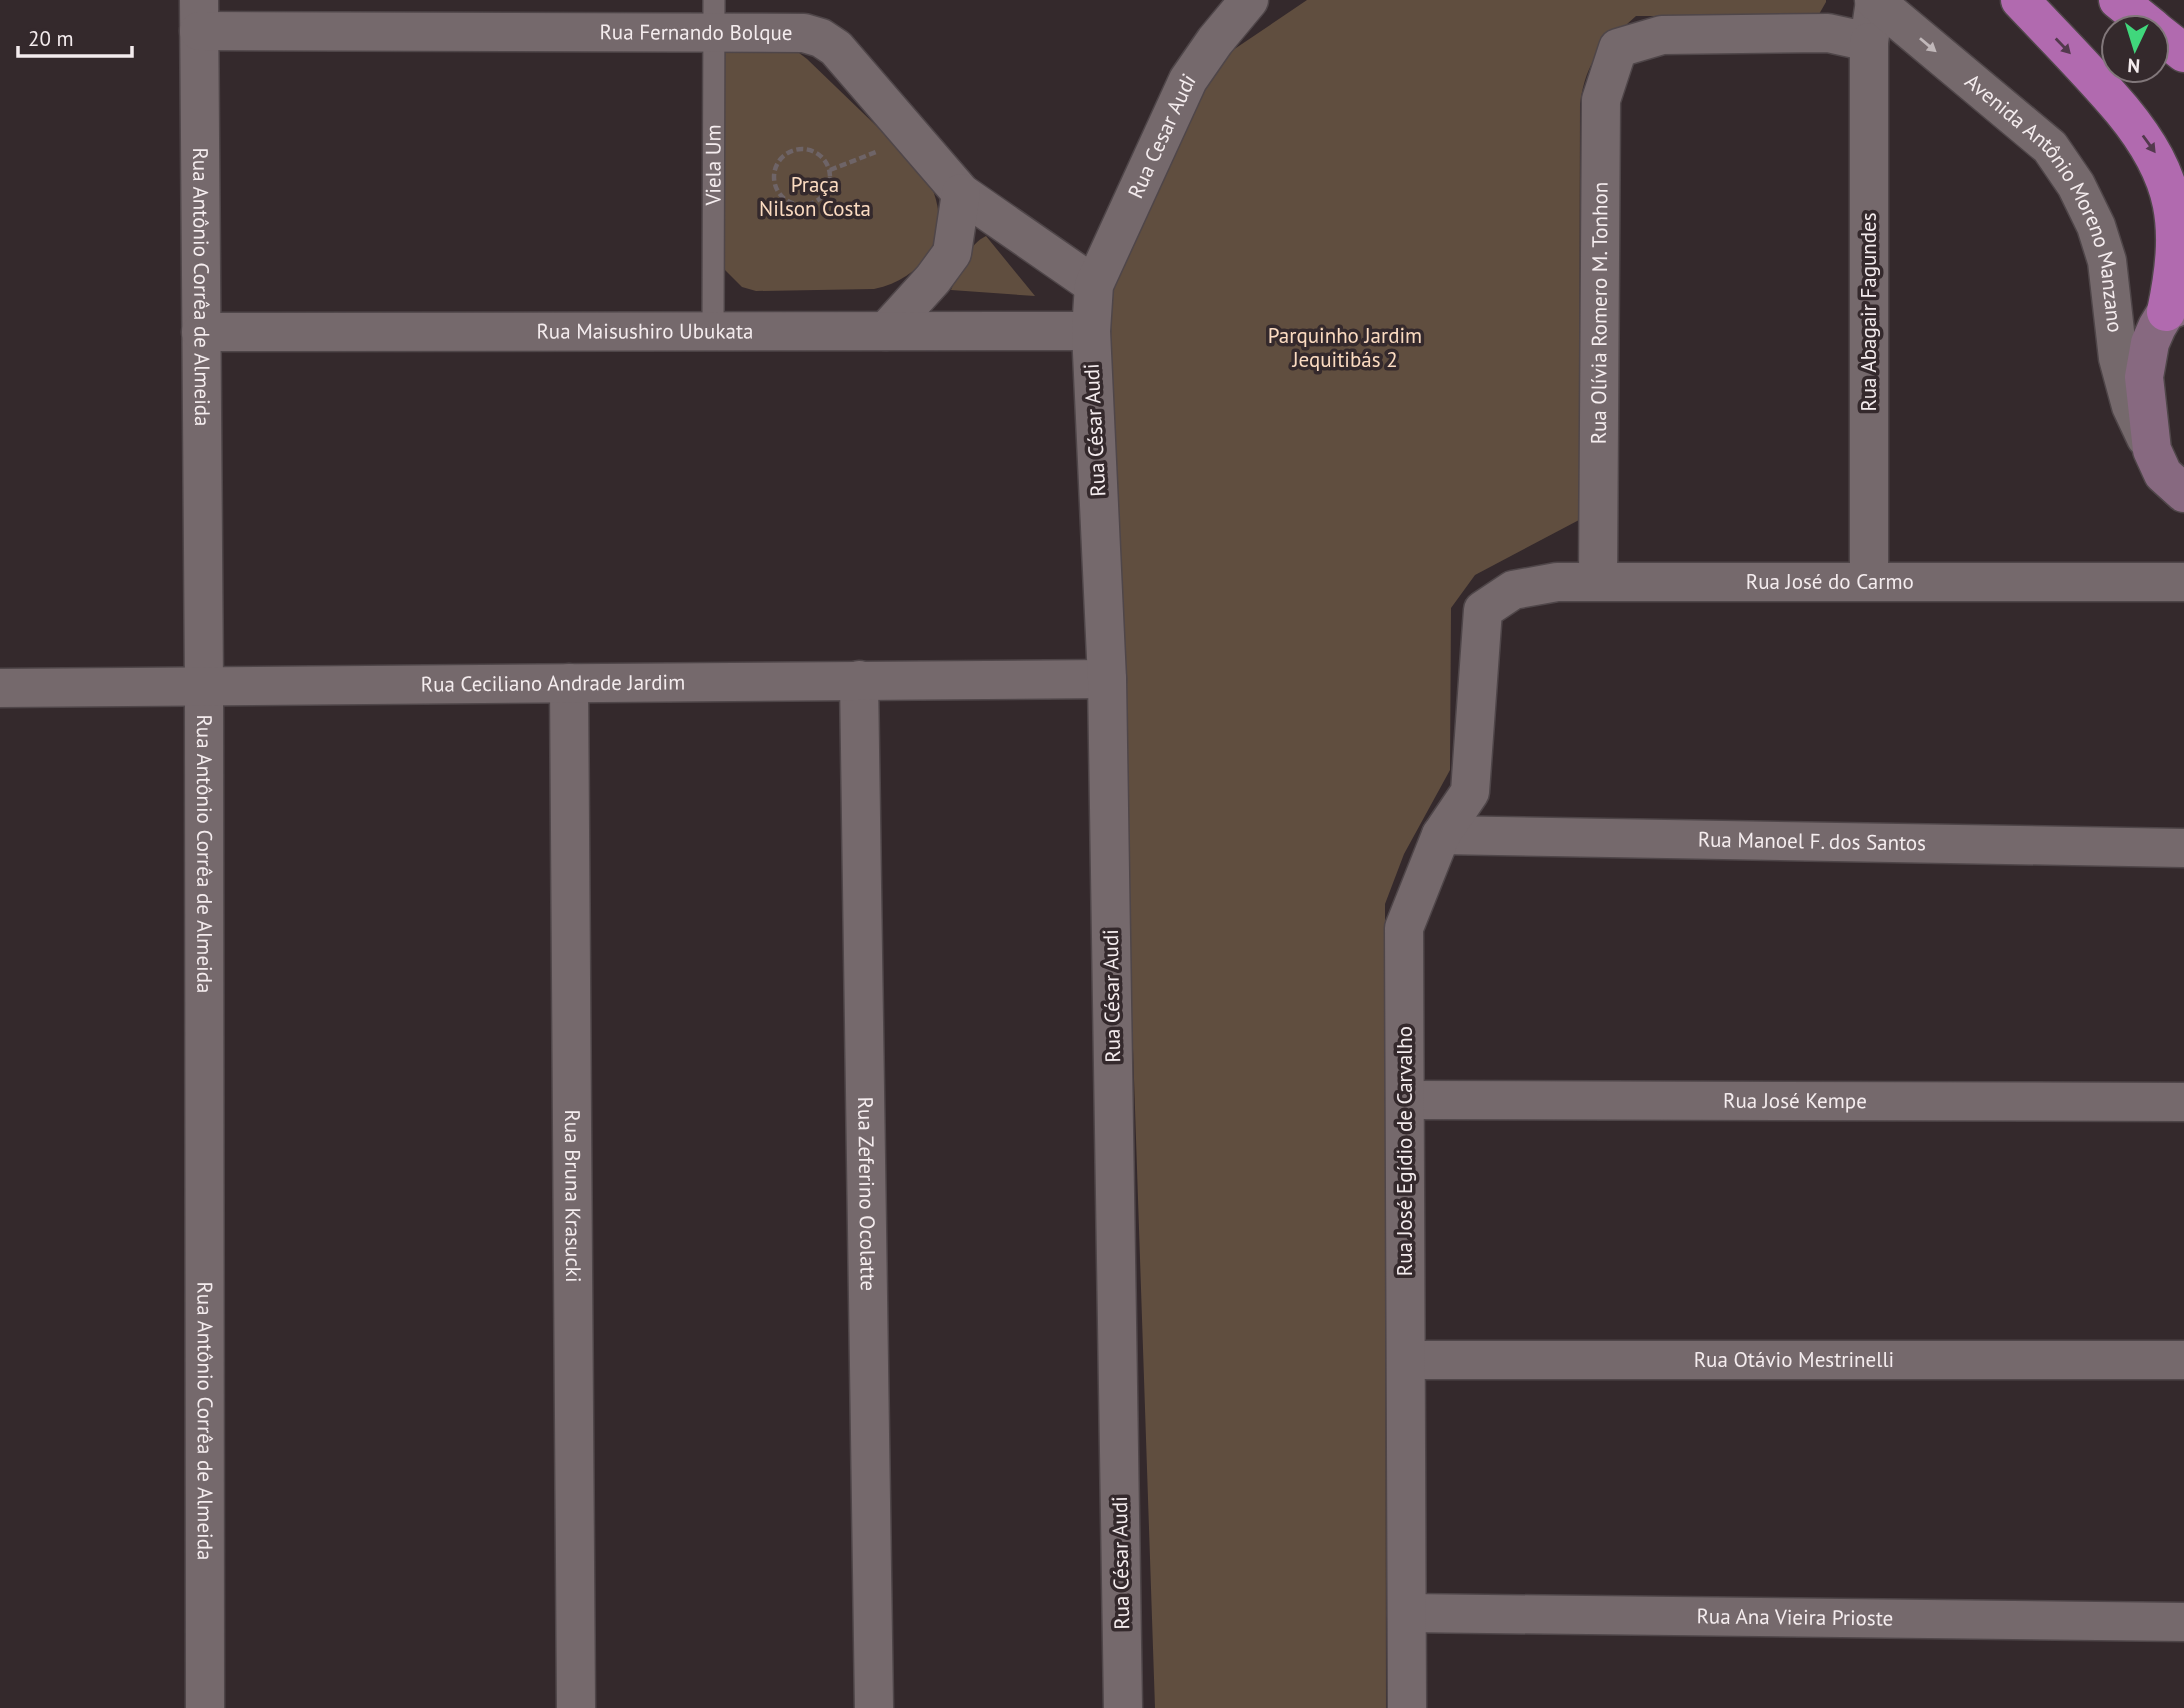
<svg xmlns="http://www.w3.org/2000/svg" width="2184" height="1708" viewBox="0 0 2184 1708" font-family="'PT Sans',sans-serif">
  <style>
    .green { fill: #604e3f }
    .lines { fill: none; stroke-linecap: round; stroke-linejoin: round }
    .service-casing { stroke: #4f4649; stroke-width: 24 }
    .minor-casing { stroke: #4f4649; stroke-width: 41 }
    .tertiary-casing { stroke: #4f4649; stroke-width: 41 }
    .secondary-casing { stroke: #4f4649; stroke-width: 41 }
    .motorway-casing { stroke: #4f4649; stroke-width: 41 }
    .path { stroke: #6e6467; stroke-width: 4.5; stroke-dasharray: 7 3.5; stroke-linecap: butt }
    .service { stroke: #75696c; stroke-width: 21 }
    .minor { stroke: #75696c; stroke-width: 38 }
    .tertiary { stroke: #75696c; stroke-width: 38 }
    .secondary { stroke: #876980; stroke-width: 38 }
    .motorway { stroke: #b16aaf; stroke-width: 38 }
    .oneway { fill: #c1b8ba }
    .oneway2 { fill: #53394d }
    .labels { text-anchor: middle; stroke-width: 7; stroke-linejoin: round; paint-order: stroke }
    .street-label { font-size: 21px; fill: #f4ecee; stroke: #34292c }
    .park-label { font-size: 21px; fill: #fbdbc1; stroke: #34292c }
  </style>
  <rect width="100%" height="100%" fill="#34292c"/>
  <g class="green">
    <path d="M1307,0H1826V2L1818,16H1636C1602,47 1587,57 1580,104L1579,520L1475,575L1451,608L1450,770L1404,854L1385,904L1386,1708H1155L1108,300L1205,90L1233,50Z"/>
    <path d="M732,39L790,46L807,59L920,168C958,218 935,276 874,289L756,291L742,287L721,266V57Z"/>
    <path d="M986,236L1035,296L951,290C959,272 967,245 986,236Z"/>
  </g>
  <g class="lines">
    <g class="service-casing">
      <g id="service">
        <path id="s1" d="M713,331L714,0"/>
      </g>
    </g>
    <g class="minor-casing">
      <g id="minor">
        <path id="s2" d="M199,0L204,686L205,1708"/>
        <path id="s3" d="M199,31L804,33L821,38L836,48L961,193L1094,285"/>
        <polyline points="886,331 933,279 952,253 961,193"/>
        <path id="s4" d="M201,332L1091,331"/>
        <path id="s5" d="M1598,581L1601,100L1618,48L1662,35L1828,33L1869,42L1875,1"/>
        <polyline points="1869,581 1869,42"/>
        <path id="s6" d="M859,680L874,1708"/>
        <path id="s7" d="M569,683L576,1708"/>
        <path id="s8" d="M0,688L1107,679"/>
        <path id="s9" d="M1441,835L2184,848"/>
        <path id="s10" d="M1405,1100L2184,1102"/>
        <path id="s11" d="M1406,1360H2184"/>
        <path id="s12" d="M1407,1613L2184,1622"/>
        <path id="s13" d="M1123,1708L1107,679L1091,331L1094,285L1188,80L1215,41L1249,0"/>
        <path id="s14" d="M1407,1708L1404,928L1441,835L1470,792L1483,610L1513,590L1557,582H2184"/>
      </g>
    </g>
    <g class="tertiary-casing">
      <g id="tertiary">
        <path id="s15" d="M1874,0L2050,147L2076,185L2096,226L2107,261L2118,358L2131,406L2146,438"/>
      </g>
    </g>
    <g class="secondary-casing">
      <polyline id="secondary" points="2184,304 2166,312 2157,327 2150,343 2144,377 2152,450 2163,474 2184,493"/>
    </g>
    <g class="motorway-casing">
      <g id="motorway">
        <path d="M2020,0C2054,36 2090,72 2122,110C2178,178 2184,226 2166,312"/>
        <polyline points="2118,0 2153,28"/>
        <polyline points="2156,31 2184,53"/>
      </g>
    </g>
    <g class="path">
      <circle cx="802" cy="177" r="28"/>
      <polyline points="830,170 876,152"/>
    </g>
    <use href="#service" class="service"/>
    <use href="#minor" class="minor"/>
    <use href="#tertiary" class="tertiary"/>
    <use href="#secondary" class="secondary"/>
    <use href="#motorway" class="motorway"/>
  </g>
  <defs><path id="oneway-solid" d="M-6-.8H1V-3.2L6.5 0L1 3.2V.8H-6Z" transform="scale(1.75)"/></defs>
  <use class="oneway" href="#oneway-solid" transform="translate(1928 45) rotate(40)"/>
  <g class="oneway2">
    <use href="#oneway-solid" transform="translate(2063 46) rotate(46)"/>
    <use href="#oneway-solid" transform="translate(2149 144) rotate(54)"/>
  </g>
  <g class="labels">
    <g class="street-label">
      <text dy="7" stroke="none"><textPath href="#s3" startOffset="497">Rua Fernando Bolque</textPath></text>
      <text dy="7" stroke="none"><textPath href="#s13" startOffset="1587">Rua Cesar Audi</textPath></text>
      <text dy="7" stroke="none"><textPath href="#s1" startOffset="166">Viela Um</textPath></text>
      <text dy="7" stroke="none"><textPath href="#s15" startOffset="276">Avenida Antônio Moreno Manzano</textPath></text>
      <text dy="7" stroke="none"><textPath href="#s2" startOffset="287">Rua Antônio Corrêa de Almeida</textPath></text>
      <text transform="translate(1869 312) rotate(-90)" y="7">Rua Abagair Fagundes</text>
      <text dy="7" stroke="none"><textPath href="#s5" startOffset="268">Rua Olívia Romero M. Tonhon</textPath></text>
      <text dy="7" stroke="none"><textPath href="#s4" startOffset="444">Rua Maisushiro Ubukata</textPath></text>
      <text transform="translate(1095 430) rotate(-93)" y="7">Rua César Audi</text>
      <text dy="7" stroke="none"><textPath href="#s14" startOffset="1468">Rua José do Carmo</textPath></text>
      <text dy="7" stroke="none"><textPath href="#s8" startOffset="553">Rua Ceciliano Andrade Jardim</textPath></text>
      <text dy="7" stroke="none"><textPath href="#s9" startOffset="371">Rua Manoel F. dos Santos</textPath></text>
      <text dy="7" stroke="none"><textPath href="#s2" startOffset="854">Rua Antônio Corrêa de Almeida</textPath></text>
      <text transform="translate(1112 996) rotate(-91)" y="7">Rua César Audi</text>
      <text dy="7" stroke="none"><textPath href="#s10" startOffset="390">Rua José Kempe</textPath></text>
      <text transform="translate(1405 1151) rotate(-90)" y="7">Rua José Egídio de Carvalho</text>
      <text dy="7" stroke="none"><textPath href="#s6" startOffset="514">Rua Zeferino Ocolatte</textPath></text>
      <text dy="7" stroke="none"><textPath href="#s7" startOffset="513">Rua Bruna Krasucki</textPath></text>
      <text dy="7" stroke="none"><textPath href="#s11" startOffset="388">Rua Otávio Mestrinelli</textPath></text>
      <text dy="7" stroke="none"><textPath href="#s2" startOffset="1421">Rua Antônio Corrêa de Almeida</textPath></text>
      <text transform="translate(1121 1563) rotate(-91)" y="7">Rua César Audi</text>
      <text dy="7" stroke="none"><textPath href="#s12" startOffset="388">Rua Ana Vieira Prioste</textPath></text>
    </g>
    <g class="park-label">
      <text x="815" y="192">Praça<tspan x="815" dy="24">Nilson Costa</tspan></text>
      <text x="1345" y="343">Parquinho Jardim<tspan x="1345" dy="24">Jequitibás 2</tspan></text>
    </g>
  </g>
  <g transform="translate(2135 49) rotate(184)"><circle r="33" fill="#34292c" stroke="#81777a" stroke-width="2"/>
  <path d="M0-5L12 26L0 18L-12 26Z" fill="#40d77c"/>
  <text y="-10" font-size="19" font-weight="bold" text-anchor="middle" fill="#f4ecee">N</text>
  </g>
  <path d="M18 46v10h114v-10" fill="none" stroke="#f4ecee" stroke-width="3.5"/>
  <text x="28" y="46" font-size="21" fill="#f4ecee" stroke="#34292c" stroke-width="5" paint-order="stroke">20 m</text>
</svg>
